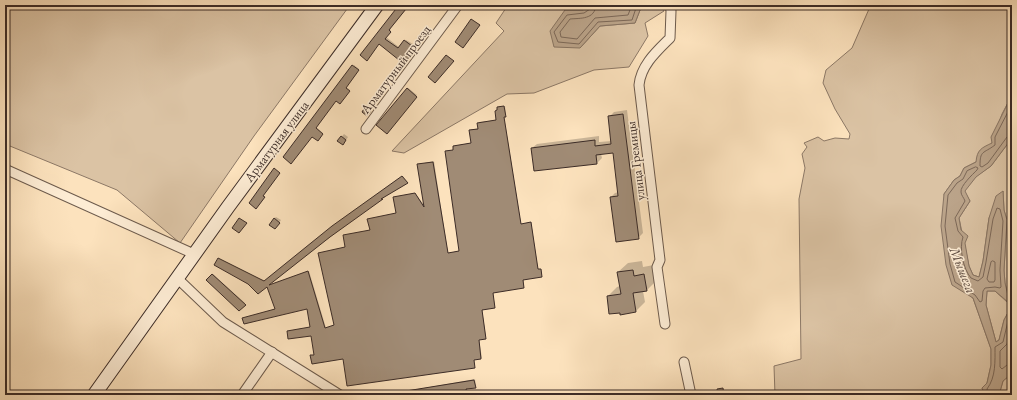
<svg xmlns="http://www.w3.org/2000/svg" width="1017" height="400" viewBox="0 0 1017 400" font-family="'EB Garamond',serif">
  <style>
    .green { fill: #dbc3a4; stroke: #8c7866 }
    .water { fill: #bba48a; stroke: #887462 }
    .shadow { fill: #0003 }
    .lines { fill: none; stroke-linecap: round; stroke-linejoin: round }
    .shore { stroke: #7c6858; stroke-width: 1 }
    .building { fill: #a08b75; stroke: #3c2c27 }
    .street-casing { stroke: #6c5a4c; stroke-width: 11 }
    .secondary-casing { stroke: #3c2c27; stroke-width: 15 }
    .street { stroke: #fdecd4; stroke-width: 9 }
    .secondary { stroke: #fdecd4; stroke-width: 13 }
    .labels { text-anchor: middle; stroke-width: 3; stroke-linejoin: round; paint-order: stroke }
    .street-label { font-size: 13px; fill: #3c2c27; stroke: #fdecd4 }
    .water-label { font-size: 14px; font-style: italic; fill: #625045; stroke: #fdecd4 }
  </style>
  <rect width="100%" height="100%" fill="#fce2bd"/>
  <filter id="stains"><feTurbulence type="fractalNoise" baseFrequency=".005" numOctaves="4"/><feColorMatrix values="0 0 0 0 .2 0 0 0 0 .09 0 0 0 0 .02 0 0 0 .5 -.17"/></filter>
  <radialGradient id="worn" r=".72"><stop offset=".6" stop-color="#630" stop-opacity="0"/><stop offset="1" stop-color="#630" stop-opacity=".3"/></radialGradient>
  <g class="green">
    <polygon points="5,5 350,5 254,136 180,243 117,190 5,144"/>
    <polygon points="508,5 590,5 583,10 565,10 580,48 600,26 635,23 642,5 662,5 664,11 645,23 648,36 629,67 594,70 534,93 507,94 404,153 392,151 504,31 496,23"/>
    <polygon points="866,5 1012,5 1012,95 1002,114 992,143 976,162 964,168 960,176 954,180 944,194 964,291 973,298 991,349 991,365 987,383 982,388 985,395 775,395 774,366 801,359 799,199 805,168 802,154 807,147 804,143 818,137 824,141 835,138 849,139 850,134 835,109 823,83 826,70 852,48 869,9"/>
    <polygon points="1012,138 1012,309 1011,307 1004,320 999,340 996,342 986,305 987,291 995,291 1007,302 1009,300 1005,283 1004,270 1007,220 1004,210 1003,191 989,218 983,261 979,277 973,275 969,266 959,218 970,201 964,191 975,177 991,166"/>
    <polygon points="1012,367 1012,395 999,395 1003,381 1010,375"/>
  </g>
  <g class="water">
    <polygon points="590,5 642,5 635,23 600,26 580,48 554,47 550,31 565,10 583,10"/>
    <path d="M1012,95V138L991,166L976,177L965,191L970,201L959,218L961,230L968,236L965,243L969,266L973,275L979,277L983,261L989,218L996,196L1003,191L1004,210L1007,220L1004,270L1005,283L1009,300L1008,302L995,291H987L986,305L996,342L999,340L1004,320L1011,307L1012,309V367L1010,375L1003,381L999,395H985L982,388L987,383L991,365V349L973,298L952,285L946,265L941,226L944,194L954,180L960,176L964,168L976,162C977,150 981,148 992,143L991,137Z"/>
  </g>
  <g class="shadow">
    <polygon points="400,5 406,5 405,6 407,8 390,29 391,30 386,37 400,48 406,40 413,44 408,51 411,54 405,62 380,43"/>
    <polygon points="354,65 359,69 346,87 350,90 340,103 336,100 316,127 323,133 318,140 312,136 284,157"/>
    <polygon points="408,88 417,95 387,132 378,125"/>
    <polygon points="368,105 372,108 369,112 363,112"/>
    <polygon points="499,106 505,106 506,115 504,116 521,224 531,222 538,269 541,269 542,275 523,278 524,287 493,292 495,307 482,309 486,337 479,339 482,358 474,359 474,367 312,356 315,354 312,335 288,331 311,327 308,308 243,318 276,309 268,286 309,271 326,328 335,325 346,247 344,235 371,230 397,213 394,197 415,193 425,206 419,164 434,161 448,253 460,251 454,146 472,143 470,130 479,128 479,122 497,120 497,110"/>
    <polygon points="627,110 643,233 638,238 611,197 615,193 619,192 613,152 601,154 602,158 597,163 535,170 532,148 537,144 599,136 599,142 612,141 609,117 614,112"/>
    <polygon points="344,134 348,137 345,142 338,141"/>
    <polygon points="403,176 407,182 379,199 381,199 330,237 268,285 218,258 219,258 265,281 334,225"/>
    <polygon points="276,217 281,220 277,226 274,219"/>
    <polygon points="642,261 643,267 654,265 656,281 647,290 643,291 645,302 635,312 608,296 617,287 620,286 618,272 628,263"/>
    <polygon points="213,274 245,303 239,309 208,280"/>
    <polygon points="475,379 476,386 467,388 468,395 384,395"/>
  </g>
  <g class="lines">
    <g class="shore">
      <polyline points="591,5 590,9 584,13 567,15 554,32 558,42 579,44 598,22 632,20 637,5"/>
      <path d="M596,5C595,20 580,18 570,19L560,32L561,37L577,39L595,18L628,15L632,5"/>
      <path d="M1012,104L995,137V145C983,154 980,150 980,166L982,167L988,163L1007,137L1012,135"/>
      <path d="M976,167L978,168L977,170C973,174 960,186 961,192C961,195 964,198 965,201L955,218L958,231L963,237C959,248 963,269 971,278L978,281L983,277L986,262L993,219L997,208L1000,209L1003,221L1000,270L1001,287L1000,288L995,287L985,288L983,291L982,301L980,302L975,295L955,282L950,264L945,226L948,195L957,183L963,179L967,171Z"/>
      <polygon points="993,261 995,262 995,280 994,282 989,282 987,279 991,262"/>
      <polyline points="1012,325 1007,344 1000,351 1000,367 1002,369 1007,365 1012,365"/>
      <path d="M988,395L987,389C996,377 995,361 995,347L1003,342L1008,321L1012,313"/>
    </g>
  </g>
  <g class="building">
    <polygon points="399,5 406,5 404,8 406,9 389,30 391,32 385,39 398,48 404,40 412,46 407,53 410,56 404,64 379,44 367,61 360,55"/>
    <polygon points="471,19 480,25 463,48 455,42"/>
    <polygon points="446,55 454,61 435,83 428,77"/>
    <polygon points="352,65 359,70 346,88 350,91 340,104 336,101 316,128 323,134 318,141 312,137 291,164 283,157"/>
    <polygon points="407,88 417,97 387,134 376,125"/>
    <polygon points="504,106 506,117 504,117 521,224 531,222 538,269 541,269 542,277 523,280 524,288 493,293 495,308 482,310 486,339 479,340 481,359 474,360 475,368 347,386 343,359 312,364 310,355 314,355 311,336 288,339 287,331 310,327 307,309 244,324 242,318 275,309 267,287 258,294 248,284 214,265 218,258 264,281 332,226 402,176 408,183 381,199 383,199 330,237 269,285 308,271 325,328 334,325 318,253 345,247 343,235 370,230 367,219 396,213 393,197 415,193 424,207 417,164 433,162 448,253 459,251 445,151 453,150 453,146 471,143 469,130 478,129 477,123 496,120 495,111 497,110 497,107"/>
    <polygon points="365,107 371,111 367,116 362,112"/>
    <polygon points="623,114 639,239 616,242 610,197 618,196 613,153 596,155 597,164 534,171 531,148 595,140 595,146 611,144 608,116"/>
    <polygon points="341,136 346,140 343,145 337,141"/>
    <polygon points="274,168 280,173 263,196 265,197 256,209 249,203"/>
    <polygon points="239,218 247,223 239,233 232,228"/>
    <polygon points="274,218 280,223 275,229 269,225"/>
    <polygon points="633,270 634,276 644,274 647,291 633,293 636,312 620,315 620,313 609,314 607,296 621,294 617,272"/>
    <polygon points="212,274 246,305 239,311 206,280"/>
    <polygon points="474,380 476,388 466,389 467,395 406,395 406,391"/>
    <polygon points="723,388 724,395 718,395 717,389"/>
  </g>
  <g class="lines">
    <g class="street-casing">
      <g id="street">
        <polyline points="366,129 458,5"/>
        <polyline points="5,169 194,254"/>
        <polyline points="177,278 223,322 340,395"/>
        <path d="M665,324L657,267L660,260L639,85C641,65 657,51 670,38L671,11L670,5"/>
        <polyline points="684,362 691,395"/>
        <polyline points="242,395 272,352"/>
      </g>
    </g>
    <g class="secondary-casing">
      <polyline id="secondary" points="94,395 228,207 377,5"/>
    </g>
    <use href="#street" class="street"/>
    <use href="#secondary" class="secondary"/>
  </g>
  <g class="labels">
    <g class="street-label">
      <text transform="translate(395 69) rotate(-53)" y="5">Арматурный проезд</text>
      <text transform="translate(276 141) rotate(-53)" y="5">Арматурная улица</text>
      <text transform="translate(635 161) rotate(-97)" y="5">улица Гремицы</text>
    </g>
    <g class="water-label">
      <text transform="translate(963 270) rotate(68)" y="5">Мышега</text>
    </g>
  </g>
  <rect width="1017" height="400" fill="none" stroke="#fce2bd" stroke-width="20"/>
  <rect x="6" y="6" width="1005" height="388" fill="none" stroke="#3c2c27" stroke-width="2"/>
  <rect x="10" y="10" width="997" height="380" fill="none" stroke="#3c2c27"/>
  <rect width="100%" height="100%" filter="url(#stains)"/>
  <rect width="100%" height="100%" fill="url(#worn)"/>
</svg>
